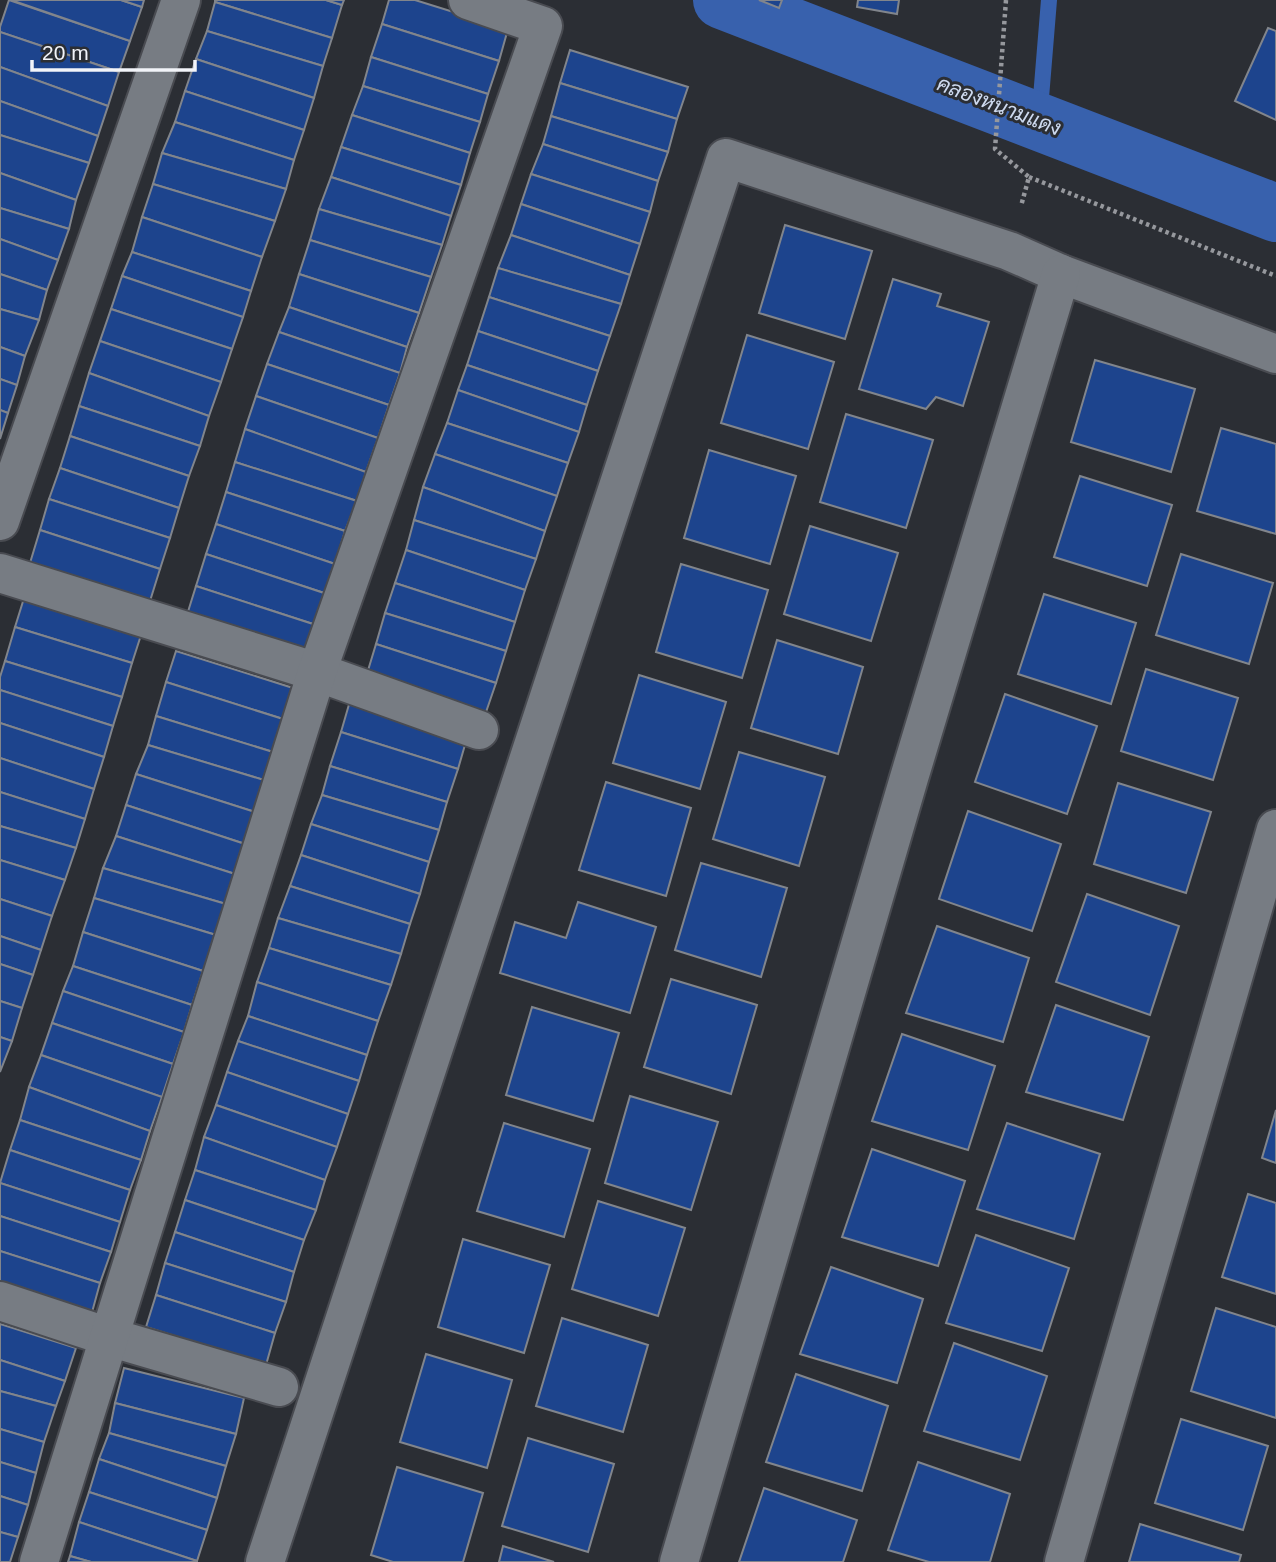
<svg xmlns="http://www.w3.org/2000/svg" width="1276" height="1562" viewBox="0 0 1276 1562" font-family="Arial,Sarabun,sans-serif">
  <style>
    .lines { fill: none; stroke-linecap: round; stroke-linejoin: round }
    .stream { stroke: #3861ad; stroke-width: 16 }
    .canal { stroke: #3861ad; stroke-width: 58 }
    .building { fill: #1d448d; stroke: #81858c; stroke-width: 2 }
    .minor-casing { stroke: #494b51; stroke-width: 42 }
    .path { stroke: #96989d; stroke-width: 4.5; stroke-dasharray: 3.5 3.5; stroke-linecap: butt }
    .minor { stroke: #777c83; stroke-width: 38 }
    .labels { text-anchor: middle; stroke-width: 6; stroke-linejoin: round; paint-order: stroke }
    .water-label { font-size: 21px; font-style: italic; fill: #cedaef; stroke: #2b2e34 }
  </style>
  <rect width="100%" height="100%" fill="#2b2e34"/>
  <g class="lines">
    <polyline class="stream" points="1039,122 1049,0"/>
    <polyline class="canal" points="722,0 1276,213"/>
  </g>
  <g class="building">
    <polygon points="9,0 130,41 119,72 0,32 0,27"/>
    <polygon points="11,0 121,0 142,7 130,41"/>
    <polygon points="121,0 144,0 142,7"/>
    <polygon points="215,0 326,0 342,5 332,38 215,2"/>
    <polygon points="326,0 344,0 342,5"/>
    <polygon points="389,0 415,0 508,29 499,61 382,24"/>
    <polygon points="759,0 782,0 779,8"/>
    <polygon points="858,0 899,0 897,14 857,7"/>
    <polygon points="215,2 332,38 323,66 207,31"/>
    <polygon points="382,24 499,61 488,94 371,57"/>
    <polygon points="1268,28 1276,31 1276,120 1235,101"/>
    <polygon points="207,31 323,66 314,98 196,59"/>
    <polygon points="0,32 119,72 108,106 0,67"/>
    <polygon points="570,50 688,87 677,119 560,83"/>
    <polygon points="371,57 488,94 480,122 363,86"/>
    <polygon points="196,59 314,98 304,130 185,91"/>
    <polygon points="0,67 108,106 98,136 0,101"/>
    <polygon points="560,83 677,119 668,152 551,116"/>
    <polygon points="363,86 480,122 470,153 352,115"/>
    <polygon points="185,91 304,130 294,160 175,122"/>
    <polygon points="0,101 98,136 89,163 0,135"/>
    <polygon points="352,115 470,153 461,185 341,147"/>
    <polygon points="551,116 668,152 658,181 543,144"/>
    <polygon points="175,122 294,160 286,189 162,153"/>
    <polygon points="0,135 89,163 76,200 0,173"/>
    <polygon points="543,144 658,181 650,212 531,174"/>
    <polygon points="341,147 461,185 451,216 331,177"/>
    <polygon points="162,153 286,189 275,221 153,184"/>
    <polygon points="0,173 76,200 69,229 0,208"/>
    <polygon points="531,174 650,212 640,244 521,204"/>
    <polygon points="331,177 451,216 442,245 319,209"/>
    <polygon points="153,184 275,221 262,257 142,217"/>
    <polygon points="521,204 640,244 630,275 511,235"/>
    <polygon points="0,208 69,229 58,260 0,239"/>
    <polygon points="319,209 442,245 431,277 310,240"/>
    <polygon points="142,217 262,257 251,291 132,252"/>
    <polygon points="785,225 872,251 845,339 759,313"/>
    <polygon points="511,235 630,275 621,304 498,268"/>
    <polygon points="0,239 58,260 47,290 0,274"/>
    <polygon points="310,240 431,277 419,313 299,274"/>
    <polygon points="132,252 251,291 243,317 122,276"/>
    <polygon points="498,268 621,304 610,336 489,297"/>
    <polygon points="0,274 47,290 39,320 0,309"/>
    <polygon points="299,274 419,313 407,347 289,307"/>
    <polygon points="122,276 243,317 232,349 111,309"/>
    <polygon points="893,279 941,294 937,306 989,322 963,406 936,397 926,409 859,389"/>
    <polygon points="489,297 610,336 598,371 478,331"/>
    <polygon points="289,307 407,347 400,373 279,332"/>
    <polygon points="0,309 39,320 25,356 0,347"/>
    <polygon points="111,309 232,349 221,382 100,341"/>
    <polygon points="478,331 598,371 587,405 467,365"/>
    <polygon points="279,332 400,373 389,405 267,364"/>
    <polygon points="747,335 834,362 808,449 721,423"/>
    <polygon points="100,341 221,382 209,416 89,373"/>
    <polygon points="0,347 25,356 17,385 0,379"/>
    <polygon points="1095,360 1195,389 1171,472 1071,442"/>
    <polygon points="267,364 389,405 378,438 256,396"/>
    <polygon points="467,365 587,405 579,432 458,390"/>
    <polygon points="89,373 209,416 200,446 79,406"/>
    <polygon points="0,379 17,385 8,413 0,410"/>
    <polygon points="458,390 579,432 568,463 447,423"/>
    <polygon points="256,396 378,438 366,472 245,429"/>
    <polygon points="79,406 200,446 189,476 70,436"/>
    <polygon points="0,410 8,413 0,439"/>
    <polygon points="846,414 933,440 906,528 820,502"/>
    <polygon points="447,423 568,463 557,496 435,454"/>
    <polygon points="1221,428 1276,444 1276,534 1197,511"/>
    <polygon points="245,429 366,472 357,501 235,462"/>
    <polygon points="70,436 189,476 179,508 60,468"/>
    <polygon points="709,450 796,476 770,564 684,538"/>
    <polygon points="435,454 557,496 545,531 423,487"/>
    <polygon points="235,462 357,501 345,531 226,492"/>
    <polygon points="60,468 179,508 170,538 49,499"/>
    <polygon points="1080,476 1172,505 1147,586 1054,557"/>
    <polygon points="423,487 545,531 536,559 414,520"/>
    <polygon points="226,492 345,531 335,564 216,524"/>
    <polygon points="49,499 170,538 160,569 40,530"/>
    <polygon points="414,520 536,559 525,590 406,550"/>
    <polygon points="216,524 335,564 327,594 206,554"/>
    <polygon points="810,526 898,553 871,641 784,614"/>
    <polygon points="40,530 160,569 150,601 30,563"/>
    <polygon points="406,550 525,590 515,622 395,583"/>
    <polygon points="206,554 327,594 316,625 196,586"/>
    <polygon points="1181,554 1273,583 1249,664 1156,635"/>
    <polygon points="681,564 768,590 742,678 656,652"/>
    <polygon points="395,583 515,622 506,651 385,613"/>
    <polygon points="196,586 316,625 306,657 186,618"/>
    <polygon points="1044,594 1136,623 1111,704 1018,674"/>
    <polygon points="25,595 142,632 132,663 15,627"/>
    <polygon points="385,613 506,651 496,683 376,644"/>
    <polygon points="15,627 132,663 122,697 5,661"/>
    <polygon points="777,640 863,667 838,754 751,728"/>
    <polygon points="376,644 496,683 485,715 366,677"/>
    <polygon points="176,651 293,688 283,719 166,682"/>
    <polygon points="5,661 122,697 113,726 0,690 0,677"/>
    <polygon points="1146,669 1238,698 1213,780 1121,751"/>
    <polygon points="639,675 726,702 700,789 613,763"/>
    <polygon points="166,682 283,719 273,752 156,716"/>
    <polygon points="0,690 113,726 104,757 0,723"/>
    <polygon points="1005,694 1097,726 1067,814 975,782"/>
    <polygon points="350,701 467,738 458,769 341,732"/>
    <polygon points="156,716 273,752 264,780 148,745"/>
    <polygon points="0,723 104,757 94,789 0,758"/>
    <polygon points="341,732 458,769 447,802 330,766"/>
    <polygon points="148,745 264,780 255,812 136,774"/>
    <polygon points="739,752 825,777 799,866 713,839"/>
    <polygon points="0,758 94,789 85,819 0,792"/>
    <polygon points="330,766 447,802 439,830 322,795"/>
    <polygon points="136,774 255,812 245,844 126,805"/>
    <polygon points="606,782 691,808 666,896 579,870"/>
    <polygon points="1118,783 1211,812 1186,893 1094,864"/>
    <polygon points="0,792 85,819 76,848 0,826"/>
    <polygon points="322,795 439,830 429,862 311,824"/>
    <polygon points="126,805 245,844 235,874 116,836"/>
    <polygon points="968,811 1061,844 1032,931 939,899"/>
    <polygon points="311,824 429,862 420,894 301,855"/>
    <polygon points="0,826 76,848 65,880 0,860"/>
    <polygon points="116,836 235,874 226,904 103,868"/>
    <polygon points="301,855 420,894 410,924 290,886"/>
    <polygon points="0,860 65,880 52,916 0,899"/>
    <polygon points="701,863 787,888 761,977 675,950"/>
    <polygon points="103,868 226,904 216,935 94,898"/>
    <polygon points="290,886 410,924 401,954 278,918"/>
    <polygon points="1087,894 1179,926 1150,1015 1056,982"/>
    <polygon points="94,898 216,935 203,971 83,932"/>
    <polygon points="0,899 52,916 41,950 0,936"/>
    <polygon points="578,902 656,927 630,1013 500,973 515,922 566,938"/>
    <polygon points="278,918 401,954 391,985 269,948"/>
    <polygon points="937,926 1029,958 1003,1042 906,1013"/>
    <polygon points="83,932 203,971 192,1005 73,966"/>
    <polygon points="0,936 41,950 33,975 0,964"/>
    <polygon points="269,948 391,985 378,1021 257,982"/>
    <polygon points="0,964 33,975 22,1008 0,1001"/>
    <polygon points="73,966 192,1005 184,1032 63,991"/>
    <polygon points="671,979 757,1005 731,1094 644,1067"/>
    <polygon points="257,982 378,1021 367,1055 248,1016"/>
    <polygon points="63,991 184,1032 173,1064 52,1023"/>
    <polygon points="0,1001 22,1008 12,1041 0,1037"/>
    <polygon points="1056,1005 1149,1037 1123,1120 1026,1092"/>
    <polygon points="532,1007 619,1033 593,1121 506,1095"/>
    <polygon points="248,1016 367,1055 359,1081 238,1041"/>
    <polygon points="52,1023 173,1064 162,1097 41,1055"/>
    <polygon points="902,1034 995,1066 968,1150 872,1121"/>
    <polygon points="0,1037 12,1041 0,1072"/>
    <polygon points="238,1041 359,1081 348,1114 227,1072"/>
    <polygon points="41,1055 162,1097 150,1131 29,1087"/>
    <polygon points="227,1072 348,1114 337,1147 216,1105"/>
    <polygon points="29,1087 150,1131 141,1160 20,1120"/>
    <polygon points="630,1096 718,1122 691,1210 605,1183"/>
    <polygon points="216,1105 337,1147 325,1180 204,1137"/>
    <polygon points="1276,1110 1276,1163 1262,1158"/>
    <polygon points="20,1120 141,1160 130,1190 10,1150"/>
    <polygon points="504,1123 590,1149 564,1237 477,1211"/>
    <polygon points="1007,1123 1100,1154 1074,1239 977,1209"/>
    <polygon points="204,1137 325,1180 316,1210 195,1170"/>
    <polygon points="872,1149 965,1181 938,1266 842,1237"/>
    <polygon points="10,1150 130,1190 120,1222 0,1183"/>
    <polygon points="195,1170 316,1210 304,1240 185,1200"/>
    <polygon points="0,1183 120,1222 111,1252 0,1216"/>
    <polygon points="1248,1194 1276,1203 1276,1294 1222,1277"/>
    <polygon points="185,1200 304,1240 294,1272 175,1232"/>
    <polygon points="598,1201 685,1228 658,1316 572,1289"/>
    <polygon points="0,1216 111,1252 100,1283 0,1251"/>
    <polygon points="175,1232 294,1272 286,1302 165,1263"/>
    <polygon points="976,1235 1069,1268 1042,1351 946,1323"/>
    <polygon points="463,1239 550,1265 524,1353 438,1327"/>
    <polygon points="0,1251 100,1283 91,1316 0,1287"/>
    <polygon points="165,1263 286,1302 275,1333 156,1295"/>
    <polygon points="831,1267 923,1299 897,1383 800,1354"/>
    <polygon points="156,1295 275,1333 266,1365 146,1327"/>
    <polygon points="1216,1308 1276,1327 1276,1418 1191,1391"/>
    <polygon points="562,1318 648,1345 623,1432 536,1406"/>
    <polygon points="0,1324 76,1348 65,1381 0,1360"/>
    <polygon points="954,1343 1047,1376 1020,1460 924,1431"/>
    <polygon points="426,1354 512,1380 487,1468 400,1442"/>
    <polygon points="0,1360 65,1381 56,1406 0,1391"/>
    <polygon points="124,1368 244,1398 236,1434 115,1403"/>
    <polygon points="796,1374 888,1406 862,1491 766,1462"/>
    <polygon points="0,1391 56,1406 44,1442 0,1429"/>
    <polygon points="115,1403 236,1434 226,1466 109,1433"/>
    <polygon points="1181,1419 1268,1446 1243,1530 1155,1503"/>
    <polygon points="0,1429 44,1442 36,1473 0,1462"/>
    <polygon points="109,1433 226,1466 217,1498 99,1459"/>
    <polygon points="528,1438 614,1464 588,1552 502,1526"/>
    <polygon points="99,1459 217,1498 207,1530 89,1492"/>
    <polygon points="0,1462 36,1473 28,1505 0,1496"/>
    <polygon points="918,1462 1010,1494 990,1562 929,1562 888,1550"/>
    <polygon points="397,1467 483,1493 463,1562 393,1562 371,1555"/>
    <polygon points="764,1488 857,1520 843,1562 739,1562"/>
    <polygon points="89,1492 207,1530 197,1561 79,1522"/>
    <polygon points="0,1496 28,1505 18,1537 0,1532"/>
    <polygon points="79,1522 197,1561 197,1562 91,1562 70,1556"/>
    <polygon points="1140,1524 1241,1555 1239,1562 1129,1562"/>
    <polygon points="0,1532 18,1537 10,1562 0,1562"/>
    <polygon points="503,1546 554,1562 499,1562"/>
    <polygon points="70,1556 91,1562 68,1562"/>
  </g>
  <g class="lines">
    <g class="minor-casing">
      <g id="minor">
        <polyline points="0,521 181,0"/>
        <polyline points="0,573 317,672 479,730"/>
        <polyline points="0,1301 109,1337 279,1387"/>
        <polyline points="39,1562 317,672 543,26 468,0"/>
        <polyline points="265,1562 726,158 1009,251 1061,274 1276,354"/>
        <polyline points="679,1562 909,778 1061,274"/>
        <polyline points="1064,1562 1276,829"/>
      </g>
    </g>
    <g class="path">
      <polyline points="1006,0 995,149 1029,177 1021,206"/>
      <polyline points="1029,177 1276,276"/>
    </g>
    <use href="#minor" class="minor"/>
  </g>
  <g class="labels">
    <g class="water-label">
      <text transform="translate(999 106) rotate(21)" y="7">คลองหนามแดง</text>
    </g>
  </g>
  <path d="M32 60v10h163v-10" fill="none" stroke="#f2f4f9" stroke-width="3.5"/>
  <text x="42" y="60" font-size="21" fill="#f2f4f9" stroke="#2b2e34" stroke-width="5" paint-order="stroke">20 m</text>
</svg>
